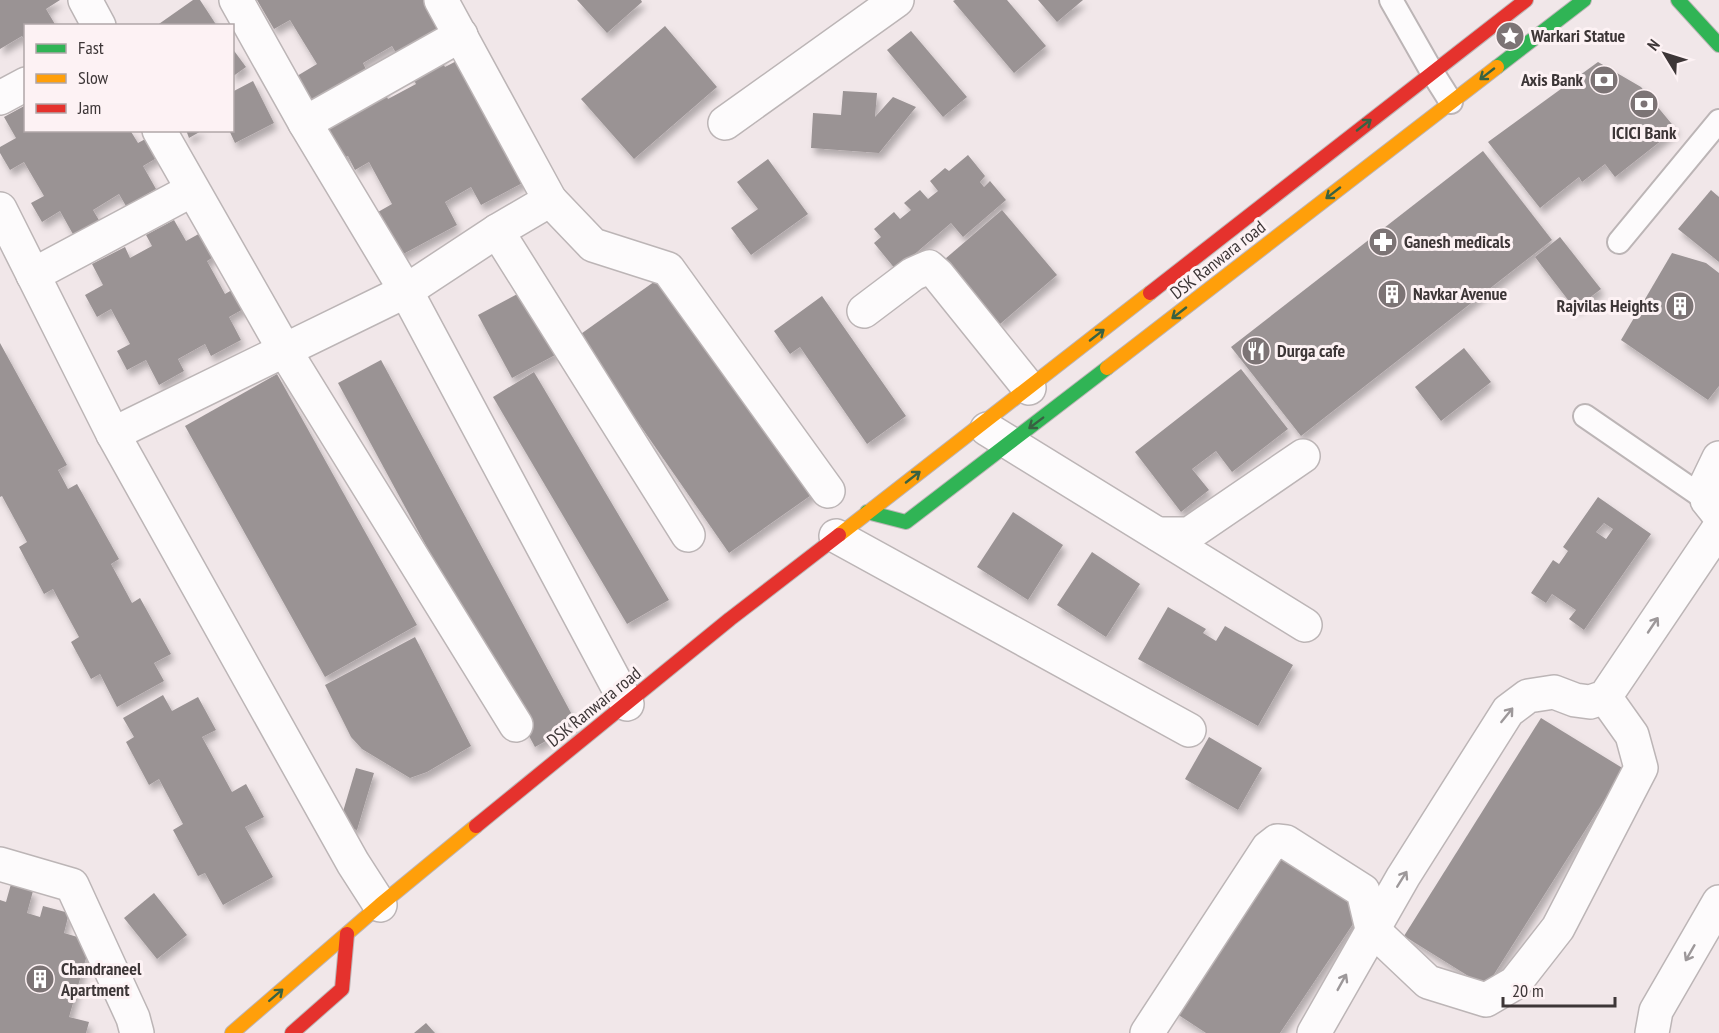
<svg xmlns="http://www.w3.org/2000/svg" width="1719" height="1033" viewBox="0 0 1719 1033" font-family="'PT Sans Narrow',sans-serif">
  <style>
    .building { fill: #9a9394; fill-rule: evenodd; filter: url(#shadow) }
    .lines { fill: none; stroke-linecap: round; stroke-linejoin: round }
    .lane-casing { stroke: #bcb5b6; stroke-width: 26 }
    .street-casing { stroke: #bcb5b6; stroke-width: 36 }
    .fast-casing { stroke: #bcb5b6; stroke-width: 16 }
    .slow-casing { stroke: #bcb5b6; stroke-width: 16 }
    .jam-casing { stroke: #bcb5b6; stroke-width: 16 }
    .lane { stroke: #fdfbfc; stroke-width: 22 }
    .street { stroke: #fdfbfc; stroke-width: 33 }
    .fast { stroke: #30b455; stroke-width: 14 }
    .slow { stroke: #ff9f0a; stroke-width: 14 }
    .jam { stroke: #e5322d; stroke-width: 14 }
    .oneway { stroke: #386242 }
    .oneway2 { stroke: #9d989a }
    .labels { text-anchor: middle; stroke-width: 6; stroke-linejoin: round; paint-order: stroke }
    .poi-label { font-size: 18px; font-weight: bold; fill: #3d3637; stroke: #fdf2f4; text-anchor: start }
    .street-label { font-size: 18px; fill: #3d3637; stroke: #fdf2f4 }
  </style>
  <defs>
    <filter id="shadow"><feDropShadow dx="3.5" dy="6" stdDeviation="3" flood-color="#0004"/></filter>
  </defs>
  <rect width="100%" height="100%" fill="#f1e7e9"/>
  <g class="building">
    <polygon points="0,0 60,0 46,9 56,26 26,26 26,42 22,36 0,49"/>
    <polygon points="193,0 200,0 217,26 156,26"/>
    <polygon points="257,0 426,0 444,32 399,58 392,46 363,63 369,76 315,107 297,76 317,64 290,20 274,29"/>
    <polygon points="577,0 641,0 642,2 607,33"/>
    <polygon points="955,0 1007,0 1046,46 1014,73 953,1"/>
    <polygon points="1038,0 1083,0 1057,22"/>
    <polygon points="665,26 717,87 634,159 581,99"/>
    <polygon points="911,31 967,97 943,117 887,50"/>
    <polygon points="232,48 246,67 232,77"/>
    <polygon points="438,54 445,67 464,57 532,178 481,205 471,187 445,202 457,225 394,259 387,229 378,212 392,204 369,162 355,170 348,156 341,159 325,130 357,113 351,102 381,85 388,99 416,84 409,70"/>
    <polygon points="1598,62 1641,87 1676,129 1615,177 1605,164 1582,182 1579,177 1540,208 1488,142"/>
    <polygon points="253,81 274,123 235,143 229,130 232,130 232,92"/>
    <polygon points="843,91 877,93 875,117 893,97 916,107 879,153 811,148 813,113 841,115"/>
    <polygon points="26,105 26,130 130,130 138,143 149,137 160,156 143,166 156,189 126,206 119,194 93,210 100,222 74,236 60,211 42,222 31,203 44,196 24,162 10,170 0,153 0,147 16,138 4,117"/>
    <polygon points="186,130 203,130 189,138"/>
    <polygon points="1483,151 1552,240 1301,436 1231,347"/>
    <polygon points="968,155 985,176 980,182 984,187 990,181 1006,200 963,237 951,223 896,270 874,243 881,237 874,229 894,212 900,219 911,210 904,203 920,190 928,199 938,191 930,181 945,168 949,171"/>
    <polygon points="768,159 808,214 751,255 731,228 758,209 737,182"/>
    <polygon points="1711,190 1719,197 1719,262 1678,229"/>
    <polygon points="1002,210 1057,275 1000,324 945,259"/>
    <polygon points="174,220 186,241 204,231 217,255 207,261 225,294 237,287 247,307 229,317 241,340 211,356 205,344 178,359 184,371 159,385 146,360 127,370 117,351 130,344 111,309 97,317 85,295 103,285 92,264 125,247 130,258 152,246 146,235"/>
    <polygon points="1560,237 1601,289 1575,309 1535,257"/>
    <polygon points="1672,253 1706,263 1719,273 1719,386 1708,400 1621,340"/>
    <polygon points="665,274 817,491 729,553 578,336"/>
    <polygon points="523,291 557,354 512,378 478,315"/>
    <polygon points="822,296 906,416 867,444 800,347 790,354 774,331"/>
    <polygon points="0,343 67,465 58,470 68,489 77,484 119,559 111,564 132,603 140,598 171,654 154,663 164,681 117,707 100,674 91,679 71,642 79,637 53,589 44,594 19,547 27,542 2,496 0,497"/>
    <polygon points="1464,348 1491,382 1441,421 1415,387"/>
    <polygon points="381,360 577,724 535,747 338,383"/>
    <polygon points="1241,369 1288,429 1232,472 1216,451 1192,469 1209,490 1181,512 1135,452"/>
    <polygon points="534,372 669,600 627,624 493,397"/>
    <polygon points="277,374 417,625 325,677 185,426"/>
    <path d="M1598,497L1651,534L1584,630L1569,619L1576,610L1552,594L1546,603L1531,593L1553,560L1559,564L1568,551L1563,547ZM1604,523L1613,529L1606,539L1596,532Z"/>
    <polygon points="1013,512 1063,545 1028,600 977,567"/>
    <polygon points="1092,552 1140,584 1106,637 1057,605"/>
    <polygon points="1168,607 1206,629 1203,633 1216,641 1225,626 1293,665 1258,726 1138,659"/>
    <polygon points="415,637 471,746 427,772 410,778 362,749 351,737 325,685"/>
    <polygon points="163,695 172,711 198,697 216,730 202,737 232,792 246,784 264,817 245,827 273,877 223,905 205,873 198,876 173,830 183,824 159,779 149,785 126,742 134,737 123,718"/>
    <polygon points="1541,718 1624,769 1486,987 1404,936"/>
    <polygon points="1209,737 1262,768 1238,810 1185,779"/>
    <polygon points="356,768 374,773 357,830 339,825"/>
    <polygon points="1280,854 1363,909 1280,1033 1206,1033 1174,1012"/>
    <polygon points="11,884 33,891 27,913 40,917 43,906 69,913 64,933 91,941 69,1017 89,1022 86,1033 0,1033 0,900 6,902"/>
    <polygon points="154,893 187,935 157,959 124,918"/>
    <polygon points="426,1023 435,1033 414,1033"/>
  </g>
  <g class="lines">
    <g class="lane-casing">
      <g id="lane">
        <polyline points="1391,0 1432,72 1451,102"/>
        <polyline points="1619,242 1719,121"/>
        <polyline points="1585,416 1707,500"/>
      </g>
    </g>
    <g class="street-casing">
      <g id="street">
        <polyline points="85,0 99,26"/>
        <polyline points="236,0 305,123 406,291 627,704"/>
        <polyline points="0,98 26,84"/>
        <polyline points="305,123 461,35"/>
        <polyline points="725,123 897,0"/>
        <polyline points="159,130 285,351 516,725"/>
        <polyline points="550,200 593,245 668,269 828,491"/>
        <polyline points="0,209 113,434 353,863 380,905"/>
        <polyline points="497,231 688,535"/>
        <polyline points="33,275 192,190"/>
        <polyline points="864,311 913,274 929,267 938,275 1029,388"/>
        <polyline points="987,429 1305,625"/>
        <polyline points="113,434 406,291 497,231 550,200 441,0"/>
        <polyline points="1719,458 1706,485 1707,500 1719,515"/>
        <polyline points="1158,534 1189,534 1303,456"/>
        <polyline points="836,536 1189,730"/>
        <polyline points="0,864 72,885 133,1018 137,1033"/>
        <polyline points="1147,1033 1268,848 1277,841 1286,842 1363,891 1372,929 1428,982 1486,1000 1515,983 1558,928 1641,768 1632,735 1605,697"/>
        <polyline points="1314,1033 1403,877 1508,711 1528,696 1554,692 1575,700 1590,702 1605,697 1719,528"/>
        <polyline points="1652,1033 1656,1011 1719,902"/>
      </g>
    </g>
    <g class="fast-casing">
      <g id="fast">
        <polyline points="1678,0 1719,45"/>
        <polyline points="1497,67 1584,0"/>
        <polyline points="867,512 906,522 1107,368"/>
      </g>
    </g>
    <g class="slow-casing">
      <g id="slow">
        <polyline points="1107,368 1497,67"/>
        <polyline points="839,535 1150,293"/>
        <polyline points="232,1033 380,905 476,826"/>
      </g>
    </g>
    <g class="jam-casing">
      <g id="jam">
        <polyline points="1150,293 1526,0"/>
        <polyline points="476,826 730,619 839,535"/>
        <polyline points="292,1033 342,989 347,934"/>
      </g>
    </g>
    <use href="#lane" class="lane"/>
    <use href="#street" class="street"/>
    <use href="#fast" class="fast"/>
    <use href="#slow" class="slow"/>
    <use href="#jam" class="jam"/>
  </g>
  <defs><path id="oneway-shaft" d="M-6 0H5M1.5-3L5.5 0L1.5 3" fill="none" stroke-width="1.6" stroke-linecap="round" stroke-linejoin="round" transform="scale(1.5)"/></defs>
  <g class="oneway">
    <use href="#oneway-shaft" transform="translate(1487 74) rotate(142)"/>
    <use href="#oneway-shaft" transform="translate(1364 125) rotate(-38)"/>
    <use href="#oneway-shaft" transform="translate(1333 193) rotate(142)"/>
    <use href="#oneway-shaft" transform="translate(1179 313) rotate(142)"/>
    <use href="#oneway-shaft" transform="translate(1097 335) rotate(-38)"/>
    <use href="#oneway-shaft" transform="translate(1036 423) rotate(143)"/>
    <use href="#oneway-shaft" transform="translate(913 477) rotate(-38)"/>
    <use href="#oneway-shaft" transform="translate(276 995) rotate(-41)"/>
  </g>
  <g class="oneway2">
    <use href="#oneway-shaft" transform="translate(1653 625) rotate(-56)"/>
    <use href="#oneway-shaft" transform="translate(1507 715) rotate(-51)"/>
    <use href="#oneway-shaft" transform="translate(1402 879) rotate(-58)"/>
    <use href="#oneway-shaft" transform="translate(1690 953) rotate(120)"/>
    <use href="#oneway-shaft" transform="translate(1342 982) rotate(-61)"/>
  </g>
  <defs>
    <g id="sight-disc" transform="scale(1.5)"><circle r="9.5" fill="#7c7475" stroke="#fdf2f4"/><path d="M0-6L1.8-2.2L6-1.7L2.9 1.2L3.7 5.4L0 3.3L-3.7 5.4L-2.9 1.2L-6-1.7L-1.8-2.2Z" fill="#fff"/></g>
    <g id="bank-disc" transform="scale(1.5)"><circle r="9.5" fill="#7c7475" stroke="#fdf2f4"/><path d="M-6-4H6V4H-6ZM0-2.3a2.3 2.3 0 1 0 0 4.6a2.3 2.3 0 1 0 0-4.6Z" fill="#fff"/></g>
    <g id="pharmacy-disc" transform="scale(1.5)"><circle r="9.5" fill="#7c7475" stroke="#fdf2f4"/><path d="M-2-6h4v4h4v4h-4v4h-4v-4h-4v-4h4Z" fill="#fff"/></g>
    <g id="building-disc" transform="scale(1.5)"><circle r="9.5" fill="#7c7475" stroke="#fdf2f4"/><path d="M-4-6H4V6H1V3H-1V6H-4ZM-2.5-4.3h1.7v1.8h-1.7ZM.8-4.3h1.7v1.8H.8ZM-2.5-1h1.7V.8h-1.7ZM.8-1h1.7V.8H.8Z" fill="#fff"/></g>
    <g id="restaurant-disc" transform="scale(1.5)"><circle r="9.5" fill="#7c7475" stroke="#fdf2f4"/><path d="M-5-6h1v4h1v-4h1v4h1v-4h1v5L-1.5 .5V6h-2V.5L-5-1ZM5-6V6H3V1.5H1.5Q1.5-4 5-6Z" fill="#fff"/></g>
  </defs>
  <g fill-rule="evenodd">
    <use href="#sight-disc" x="1510" y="36"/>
    <use href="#bank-disc" x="1604" y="80"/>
    <use href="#bank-disc" x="1644" y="104"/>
    <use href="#pharmacy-disc" x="1383" y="242"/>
    <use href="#building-disc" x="1392" y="294"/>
    <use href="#building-disc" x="1680" y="306"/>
    <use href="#restaurant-disc" x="1256" y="351"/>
    <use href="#building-disc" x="40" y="979"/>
  </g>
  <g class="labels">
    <g class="poi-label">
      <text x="1531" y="42">Warkari Statue</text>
      <text x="1583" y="86" text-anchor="end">Axis Bank</text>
      <text x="1644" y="139" text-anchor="middle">ICICI Bank</text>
      <text x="1404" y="248">Ganesh medicals</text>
      <text x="1413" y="300">Navkar Avenue</text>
      <text x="1659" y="312" text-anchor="end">Rajvilas Heights</text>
      <text x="1277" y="357">Durga cafe</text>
      <text x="61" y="975">Chandraneel<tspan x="61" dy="21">Apartment</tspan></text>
    </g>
    <g class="street-label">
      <text transform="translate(1218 260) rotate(-38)" y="6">DSK Ranwara road</text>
      <text transform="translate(594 707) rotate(-39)" y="6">DSK Ranwara road</text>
    </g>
  </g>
  <rect x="24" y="24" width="210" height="108" fill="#fdf2f4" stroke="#b0a7a8" stroke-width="1.5"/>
  <rect x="36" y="44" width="30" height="9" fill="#30b455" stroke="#b0a7a8" stroke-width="1.5"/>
  <text x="78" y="54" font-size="18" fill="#3d3637">Fast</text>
  <rect x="36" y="74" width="30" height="9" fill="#ff9f0a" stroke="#b0a7a8" stroke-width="1.5"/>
  <text x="78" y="84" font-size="18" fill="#3d3637">Slow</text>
  <rect x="36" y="104" width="30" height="9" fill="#e5322d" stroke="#b0a7a8" stroke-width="1.5"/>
  <text x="78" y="114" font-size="18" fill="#3d3637">Jam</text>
  <g transform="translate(1665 54) rotate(308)" stroke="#fdf2f4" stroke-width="4.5" paint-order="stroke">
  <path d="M0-4.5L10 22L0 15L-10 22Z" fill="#3d3637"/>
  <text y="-9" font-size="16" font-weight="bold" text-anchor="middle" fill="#3d3637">N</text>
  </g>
  <path d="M1503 997v9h112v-9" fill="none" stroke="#3d3637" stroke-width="3"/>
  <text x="1512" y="997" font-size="18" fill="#3d3637" stroke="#fdf2f4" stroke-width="4.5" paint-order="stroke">20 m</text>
</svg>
